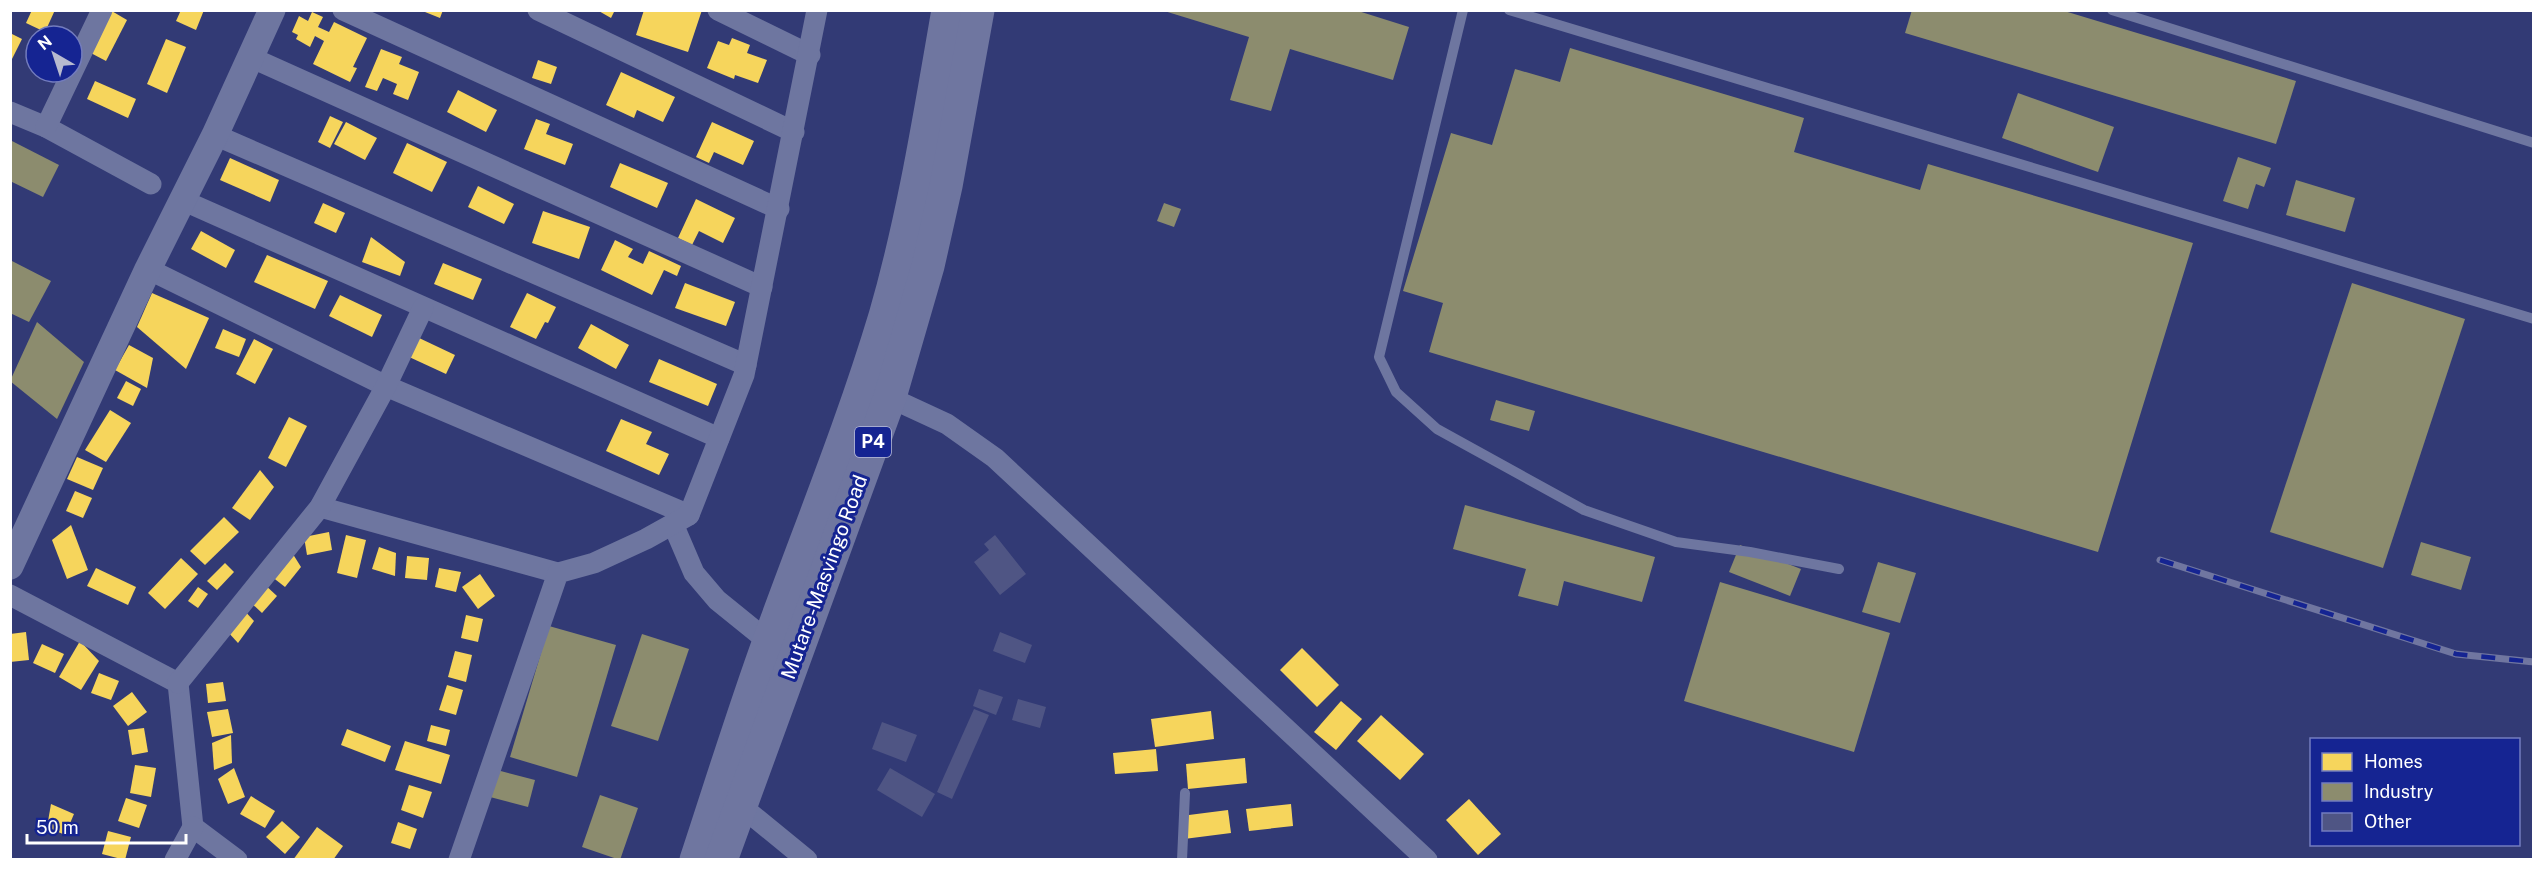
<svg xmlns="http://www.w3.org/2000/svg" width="2544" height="870" viewBox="0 0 2544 870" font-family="'Public Sans',sans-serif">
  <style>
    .homes { fill: #f6d55c }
    .industry { fill: #8c8c6e }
    .building { fill: #4f5584 }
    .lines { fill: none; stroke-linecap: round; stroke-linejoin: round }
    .service { stroke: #6e76a0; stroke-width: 10 }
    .minor { stroke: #6e76a0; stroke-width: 21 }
    .tertiary { stroke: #6e76a0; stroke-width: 27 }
    .trunk { stroke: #6f76a0; stroke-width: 33 }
    .rail-casing { stroke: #7076a0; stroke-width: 7 }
    .rail { stroke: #152492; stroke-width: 4.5; stroke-dasharray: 14; stroke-linecap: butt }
    .labels { text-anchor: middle; stroke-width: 6; stroke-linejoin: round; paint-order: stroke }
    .shield { fill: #152492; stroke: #b9bdde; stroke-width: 1.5 }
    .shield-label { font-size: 18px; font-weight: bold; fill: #fff }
    .street-label { font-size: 20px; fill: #fff; stroke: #152492 }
  </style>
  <rect width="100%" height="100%" fill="#323a75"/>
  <g class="homes">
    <polygon points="32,10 55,10 45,32 26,23"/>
    <polygon points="110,10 127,20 106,61 87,51"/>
    <polygon points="181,10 204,10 196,30 176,21"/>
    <polygon points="420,10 443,10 440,18"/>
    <polygon points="597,10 615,10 611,18"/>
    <polygon points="644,10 702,10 688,52 636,35"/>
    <polygon points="312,12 323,17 318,27 329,32 334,22 367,38 353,67 357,68 350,82 313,64 324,41 315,36 310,47 296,39 298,35 292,32 299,16 308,21"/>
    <polygon points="10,33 22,39 10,63"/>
    <polygon points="732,38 750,45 747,53 767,60 758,83 735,75 734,79 707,68 718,41 729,45"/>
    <polygon points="166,39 186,47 167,93 147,84"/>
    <polygon points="381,49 402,57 399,64 419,72 408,100 393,94 397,84 383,78 377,91 365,87"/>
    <polygon points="538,60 557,67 551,84 532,78"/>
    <polygon points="621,72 675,97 663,122 637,110 634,118 606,105"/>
    <polygon points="95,81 136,99 128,118 87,99"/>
    <polygon points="458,90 497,110 486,132 447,112"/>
    <polygon points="330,116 343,122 330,148 318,142"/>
    <polygon points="536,119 550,124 546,134 573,144 565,165 524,149"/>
    <polygon points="346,122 377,138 365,160 334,144"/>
    <polygon points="712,122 754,141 743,165 714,152 709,163 696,157"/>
    <polygon points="407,143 447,162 432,192 393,173"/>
    <polygon points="230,158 279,180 270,202 220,180"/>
    <polygon points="620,163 668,183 657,208 610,187"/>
    <polygon points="478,186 514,204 504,224 468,207"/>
    <polygon points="696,199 735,218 723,243 699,231 692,245 678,238"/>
    <polygon points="323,203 345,213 336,233 314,223"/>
    <polygon points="543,211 590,227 579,259 532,243"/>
    <polygon points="201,231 235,250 226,268 191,249"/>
    <polygon points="371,237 405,262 400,276 362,262"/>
    <polygon points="615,240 633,249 628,257 643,264 649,251 681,266 677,276 664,270 652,295 601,270"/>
    <polygon points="267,255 328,281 315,309 254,282"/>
    <polygon points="443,263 482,279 473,300 434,284"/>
    <polygon points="685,283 735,302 726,326 675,308"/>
    <polygon points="152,293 209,318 186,369 137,327"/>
    <polygon points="527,293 556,307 548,323 545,322 536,339 510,327"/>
    <polygon points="340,295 382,315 372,337 329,316"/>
    <polygon points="591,324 629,345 616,369 578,348"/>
    <polygon points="223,329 246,339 239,357 215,348"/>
    <polygon points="417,337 455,355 446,374 407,356"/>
    <polygon points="254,339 273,349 255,384 236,374"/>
    <polygon points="129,345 153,358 147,388 115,370"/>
    <polygon points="659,359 717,384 708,406 649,382"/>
    <polygon points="126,381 141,389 133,406 117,398"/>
    <polygon points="110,410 131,423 106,462 85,450"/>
    <polygon points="289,417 307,426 286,467 268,458"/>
    <polygon points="621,419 652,432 646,444 669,454 659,475 606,451"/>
    <polygon points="77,457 103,468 93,490 67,479"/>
    <polygon points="260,470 274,487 250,520 232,508"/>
    <polygon points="75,491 92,498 83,518 66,511"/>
    <polygon points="224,517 239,532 205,565 190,551"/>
    <polygon points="71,525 88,570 67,579 52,540"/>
    <polygon points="329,532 332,550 307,555 304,537"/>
    <polygon points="346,535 366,540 357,578 337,573"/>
    <polygon points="379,547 396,553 395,576 372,569"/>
    <polygon points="291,551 301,567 285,587 271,576"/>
    <polygon points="407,556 429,558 427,580 405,578"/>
    <polygon points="181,558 198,574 165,609 148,593"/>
    <polygon points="225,563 234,572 217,590 207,581"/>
    <polygon points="96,568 136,587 128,605 87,586"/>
    <polygon points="439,568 461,572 456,592 435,587"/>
    <polygon points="480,574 495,596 478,609 462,587"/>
    <polygon points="264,584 277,596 262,613 249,601"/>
    <polygon points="198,587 208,594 198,608 188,601"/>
    <polygon points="242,608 254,621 238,643 227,631"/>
    <polygon points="466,615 483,619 478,642 461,638"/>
    <polygon points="26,632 29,660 10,662 10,634"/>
    <polygon points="80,641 99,661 81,690 59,677"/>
    <polygon points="42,644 64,654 55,673 33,663"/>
    <polygon points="1302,648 1339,685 1317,707 1280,670"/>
    <polygon points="455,651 472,655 466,682 448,677"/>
    <polygon points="99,673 119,681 111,700 91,693"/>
    <polygon points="223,682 226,701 208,703 206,684"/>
    <polygon points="447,685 463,690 456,715 439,710"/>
    <polygon points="132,692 147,712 128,726 113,706"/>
    <polygon points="1341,701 1362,719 1336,750 1314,732"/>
    <polygon points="228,709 233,733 212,737 207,712"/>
    <polygon points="1211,711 1214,739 1155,747 1151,719"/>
    <polygon points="1381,715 1424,754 1400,780 1357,741"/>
    <polygon points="431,725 450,730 446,746 427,741"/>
    <polygon points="144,728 148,752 132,755 128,730"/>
    <polygon points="347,729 391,746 385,762 341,745"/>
    <polygon points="231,735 232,763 214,770 212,743"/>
    <polygon points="405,741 450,755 441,784 395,770"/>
    <polygon points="1156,749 1158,771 1115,774 1113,753"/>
    <polygon points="1245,758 1247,783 1188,789 1186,764"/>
    <polygon points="135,765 156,768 151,797 130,793"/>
    <polygon points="234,768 245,797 228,804 218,779"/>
    <polygon points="409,785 432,792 423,818 401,810"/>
    <polygon points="251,796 275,811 265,828 240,814"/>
    <polygon points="126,798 147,805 139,828 118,821"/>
    <polygon points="1469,799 1501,834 1478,855 1446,820"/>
    <polygon points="51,804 74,814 65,835 47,827"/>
    <polygon points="1291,804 1293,826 1249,831 1246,809"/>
    <polygon points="1228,810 1231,833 1184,839 1181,816"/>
    <polygon points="282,821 300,837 285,854 266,837"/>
    <polygon points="398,822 417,829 410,849 391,843"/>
    <polygon points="317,827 343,846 333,860 293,860"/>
    <polygon points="108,831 131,837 125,860 102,854"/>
  </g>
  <g class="industry">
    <polygon points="1161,10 1355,10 1409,27 1393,80 1290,49 1271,111 1230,100 1249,37"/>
    <polygon points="1912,10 2061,10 2296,81 2276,144 1905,33"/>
    <polygon points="1570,48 1804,118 1794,152 1920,190 1928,164 2193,243 2098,552 1429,352 1443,303 1403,291 1451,133 1492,145 1515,69 1560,82"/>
    <polygon points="2018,93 2114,127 2098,172 2002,138"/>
    <polygon points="10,140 59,165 43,197 10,181"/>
    <polygon points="2238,157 2271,168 2264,187 2256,184 2248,209 2223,201"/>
    <polygon points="2296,180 2355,198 2345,232 2286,215"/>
    <polygon points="1164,203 1181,209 1174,227 1157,221"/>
    <polygon points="10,260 51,281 29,322 10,313"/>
    <polygon points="2352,283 2465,319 2383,568 2270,532"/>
    <polygon points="37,322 84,362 57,419 10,381"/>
    <polygon points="1496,400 1535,411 1529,431 1490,420"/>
    <polygon points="1465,505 1655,557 1642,602 1564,581 1558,606 1518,596 1526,569 1453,549"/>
    <polygon points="2421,542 2471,557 2461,590 2411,575"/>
    <polygon points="1740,545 1801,569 1790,596 1729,572"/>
    <polygon points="1878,562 1916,573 1900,623 1862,612"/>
    <polygon points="1720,582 1890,633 1854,752 1684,701"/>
    <polygon points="549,626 616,645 577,777 510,757"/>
    <polygon points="642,634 689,649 658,741 611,726"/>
    <polygon points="497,770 535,780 528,807 490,797"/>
    <polygon points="600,795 638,808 620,860 582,847"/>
  </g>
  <g class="building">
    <polygon points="995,535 1026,574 1000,595 974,562 989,550 984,544"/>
    <polygon points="1000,632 1032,645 1025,663 993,651"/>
    <polygon points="979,689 1003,697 996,715 973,706"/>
    <polygon points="1018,699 1046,707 1040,728 1012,720"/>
    <polygon points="974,709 989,715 952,799 937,792"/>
    <polygon points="882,722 917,735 906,762 872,749"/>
    <polygon points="890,768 935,794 922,817 877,790"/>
  </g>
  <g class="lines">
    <g class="service">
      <polyline points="1463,10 1379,357 1396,392 1437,429 1584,510 1676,542 1750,552 1839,569"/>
      <polyline points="1509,10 2534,319"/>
      <polyline points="2112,10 2534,143"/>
      <polyline points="1182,860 1185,793"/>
    </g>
    <g class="minor">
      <polyline points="343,10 779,209"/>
      <polyline points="538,10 794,132"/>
      <polyline points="718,10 810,55"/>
      <polyline points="250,57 762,287"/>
      <polyline points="10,112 46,127 151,184"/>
      <polyline points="46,127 102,10"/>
      <polyline points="215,135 746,365"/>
      <polyline points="182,200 719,438"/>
      <polyline points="148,269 386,386 689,515"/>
      <polyline points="880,393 947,424 995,458 1427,860"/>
      <polyline points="320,507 558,573"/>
      <polyline points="673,524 694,573 717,600 769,642"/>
      <polyline points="10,595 178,683 193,827 237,860"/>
      <polyline points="178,683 320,507 386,386 423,308"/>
      <polyline points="741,806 807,860"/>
      <polyline points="175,860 193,827"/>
      <polyline points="459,860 558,573 594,563 646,539 689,515 744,375 817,10"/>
    </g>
    <polyline class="tertiary" points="10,566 148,269 215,135 272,10"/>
    <g class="trunk">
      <path d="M696,860C720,787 743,713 769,641C808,533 852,426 885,316C914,216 930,113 948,10"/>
      <polyline points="721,860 890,397 928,266 946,186 978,10"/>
    </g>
    <g class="rail-casing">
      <polyline id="rail" points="2160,560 2456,654 2534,662"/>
    </g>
    <use href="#rail" class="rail"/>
  </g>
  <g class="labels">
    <rect class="shield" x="855" y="427" width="36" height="30" rx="4.5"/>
    <g class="shield-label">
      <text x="873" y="448">P4</text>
    </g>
    <g class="street-label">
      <text transform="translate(824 577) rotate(-70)" y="7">Mutare-Masvingo Road</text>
    </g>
  </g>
  <rect width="2544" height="870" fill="none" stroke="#ffffff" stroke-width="24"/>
  <rect x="2310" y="738" width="210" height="108" fill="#152492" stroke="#737cbe" stroke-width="1.5"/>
  <rect x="2322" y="753" width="30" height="18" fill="#f6d55c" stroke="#737cbe" stroke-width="1.5"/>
  <text x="2364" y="768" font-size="18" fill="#ffffff">Homes</text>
  <rect x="2322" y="783" width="30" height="18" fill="#8c8c6e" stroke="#737cbe" stroke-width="1.5"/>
  <text x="2364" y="798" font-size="18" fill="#ffffff">Industry</text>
  <rect x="2322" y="813" width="30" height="18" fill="#4f5584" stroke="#737cbe" stroke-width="1.5"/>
  <text x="2364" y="828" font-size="18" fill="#ffffff">Other</text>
  <g transform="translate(54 54) rotate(321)"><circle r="28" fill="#152492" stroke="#737cbe" stroke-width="1.5"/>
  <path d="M0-4.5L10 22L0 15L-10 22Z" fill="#b7bacf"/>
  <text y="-9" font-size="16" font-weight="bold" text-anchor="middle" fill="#ffffff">N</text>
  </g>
  <path d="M27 834v9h159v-9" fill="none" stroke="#ffffff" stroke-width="3"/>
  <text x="36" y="834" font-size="18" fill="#ffffff" stroke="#152492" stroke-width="4.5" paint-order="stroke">50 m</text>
</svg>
